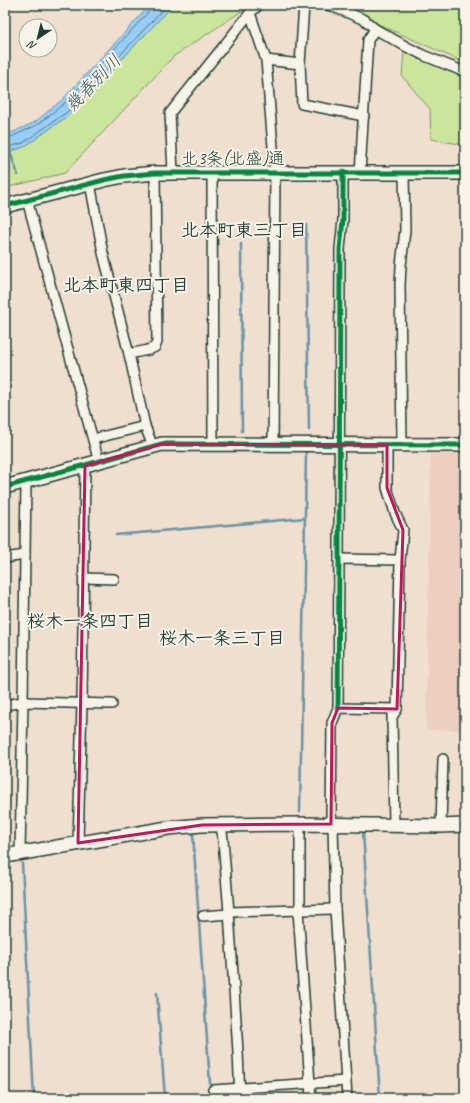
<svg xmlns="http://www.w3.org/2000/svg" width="470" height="1103" viewBox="0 0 470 1103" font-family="Caveat,'Klee One',sans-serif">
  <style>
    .built { fill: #eccfbe }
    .green { fill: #cbe69c; stroke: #759268 }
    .water { fill: #98cdf6; stroke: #6893a8 }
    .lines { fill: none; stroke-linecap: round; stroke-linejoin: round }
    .shore { stroke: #4f7782; stroke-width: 1 }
    .stream { stroke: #6893a8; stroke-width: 2.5 }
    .street-casing { stroke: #1f3d34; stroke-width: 12 }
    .secondary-casing { stroke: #1f3d34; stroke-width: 16 }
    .street { stroke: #f7f3e8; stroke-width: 9 }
    .secondary { stroke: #f7f3e8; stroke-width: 13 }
    .cycleway-casing { stroke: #f7f3e8; stroke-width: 8 }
    .cycleway { stroke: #00873e; stroke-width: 5 }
    .marked { fill: none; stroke: #c2185b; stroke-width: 3; stroke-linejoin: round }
    .labels { text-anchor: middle; stroke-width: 4; stroke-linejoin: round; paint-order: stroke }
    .street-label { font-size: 17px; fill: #1f3d34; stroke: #f7f3e8 }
    .water-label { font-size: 18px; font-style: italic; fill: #375a5b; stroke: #f7f3e8 }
    .neighbourhood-label { font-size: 18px; font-weight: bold; fill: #1f3d34; stroke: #f7f3e8 }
  </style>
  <rect width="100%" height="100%" fill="#f0decf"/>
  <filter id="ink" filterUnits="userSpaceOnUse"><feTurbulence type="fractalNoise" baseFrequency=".025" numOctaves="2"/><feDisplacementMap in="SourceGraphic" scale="8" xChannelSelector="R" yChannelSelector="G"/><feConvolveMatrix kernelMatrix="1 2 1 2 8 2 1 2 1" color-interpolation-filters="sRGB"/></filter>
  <g filter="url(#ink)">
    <polygon class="built" points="465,453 465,730 426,730 431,454"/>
    <g class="green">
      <polygon points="173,5 251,5 174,56 65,173 5,188 5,153 24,147 69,115"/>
      <polygon points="336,5 463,5 465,6 465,63"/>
      <polygon points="404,52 465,78 465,145 431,139 430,109 402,76"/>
    </g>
    <polygon class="water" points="150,5 173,5 69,115 24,147 5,153 5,135 9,134 35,122 63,99"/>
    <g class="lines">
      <g class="shore">
        <polyline points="5,138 11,137 37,125 66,102 151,9 152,5"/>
        <polyline points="5,148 23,143 67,112 167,5"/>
      </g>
      <g class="stream">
        <polyline points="9,149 18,175"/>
        <polyline points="306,225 309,430"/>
        <polyline points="241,244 242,431"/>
        <polyline points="116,535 305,518"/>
        <polyline points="300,812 306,452"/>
        <polyline points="363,832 380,1098"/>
        <polyline points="193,834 211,1098"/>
        <polyline points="22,863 34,1098"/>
        <polyline points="157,993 165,1098"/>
      </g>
      <g class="street-casing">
        <g id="street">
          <polyline points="304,5 300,64 302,104 364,116"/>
          <polyline points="327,5 334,7 365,20 375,29 407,47 425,56 465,72"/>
          <polyline points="250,13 266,60 275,172 273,445"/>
          <polyline points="266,60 300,64"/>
          <polyline points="173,172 170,113 250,13 259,5"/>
          <polyline points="212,172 213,445"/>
          <polyline points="360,173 368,40 375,29"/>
          <polyline points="90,183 103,253 129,354 145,426 153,447"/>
          <polyline points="27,200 99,462"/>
          <polyline points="129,354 148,350 155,347 157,342 155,173"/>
          <polyline points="93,439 145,426"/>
          <polyline points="387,445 387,488 395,513 403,530 400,560 397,709 392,717 394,825"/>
          <polyline points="402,445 400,285 401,266 405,230 404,173"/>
          <polyline points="5,558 25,555"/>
          <polyline points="339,559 400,560"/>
          <polyline points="84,578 114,579"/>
          <polyline points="5,705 23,702 112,704"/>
          <polyline points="338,708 339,559 340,249 343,220 343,172"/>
          <polyline points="221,824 223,840 229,912 238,1052 240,1098"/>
          <polyline points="300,824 300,910"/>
          <polyline points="331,824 332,723 338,708 397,709"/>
          <polyline points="333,824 335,909 347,1098"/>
          <polyline points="441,826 443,759"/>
          <polyline points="78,843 82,703 85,466"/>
          <polyline points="20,854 23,702 26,481"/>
          <polyline points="298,910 311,1098"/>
          <polyline points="229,912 335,909"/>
          <polyline points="203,916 229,914"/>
          <polyline points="213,1090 346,1081"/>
        </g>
      </g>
      <g class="secondary-casing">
        <g id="secondary">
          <polyline points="5,206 104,180 124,176 155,173 465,173"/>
          <polyline points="5,487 162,444 465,445"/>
          <polyline points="5,856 168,828 202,825 300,824 441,826 465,825"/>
        </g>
      </g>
      <use href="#street" class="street"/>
      <use href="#secondary" class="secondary"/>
      <g class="cycleway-casing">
        <g id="cycleway">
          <polyline points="5,206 104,180 124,176 155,173 465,173"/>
          <polyline points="5,487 162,444 465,445"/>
          <polyline points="338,708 339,559 340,249 343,220 343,172"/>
        </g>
      </g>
      <use href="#cycleway" class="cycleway"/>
    </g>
  </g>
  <path class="marked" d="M162,444L387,445V488L403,530L397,709L338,708L332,723L331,824L202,825L78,843L85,466Z"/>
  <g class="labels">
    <g class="street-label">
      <text x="233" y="164">北3条(北盛)通</text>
    </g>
    <g class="water-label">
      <text transform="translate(93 83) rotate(-46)" y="6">幾春別川</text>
    </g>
    <g class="neighbourhood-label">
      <text x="244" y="236">北本町東三丁目</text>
      <text x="126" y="291">北本町東四丁目</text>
      <text x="90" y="627">桜木一条四丁目</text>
      <text x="222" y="644">桜木一条三丁目</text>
    </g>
  </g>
  <rect width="470" height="1103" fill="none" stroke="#f7f3e8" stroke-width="20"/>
  <rect x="10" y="10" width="450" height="1083" fill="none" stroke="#1f3d34" stroke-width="1.5" filter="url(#ink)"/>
  <g transform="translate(38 38) rotate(215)"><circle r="19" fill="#f7f3e8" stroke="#a1aaa0"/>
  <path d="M0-3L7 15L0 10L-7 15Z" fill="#1f3d34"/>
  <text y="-6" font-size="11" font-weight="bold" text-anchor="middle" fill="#1f3d34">N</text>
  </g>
</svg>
